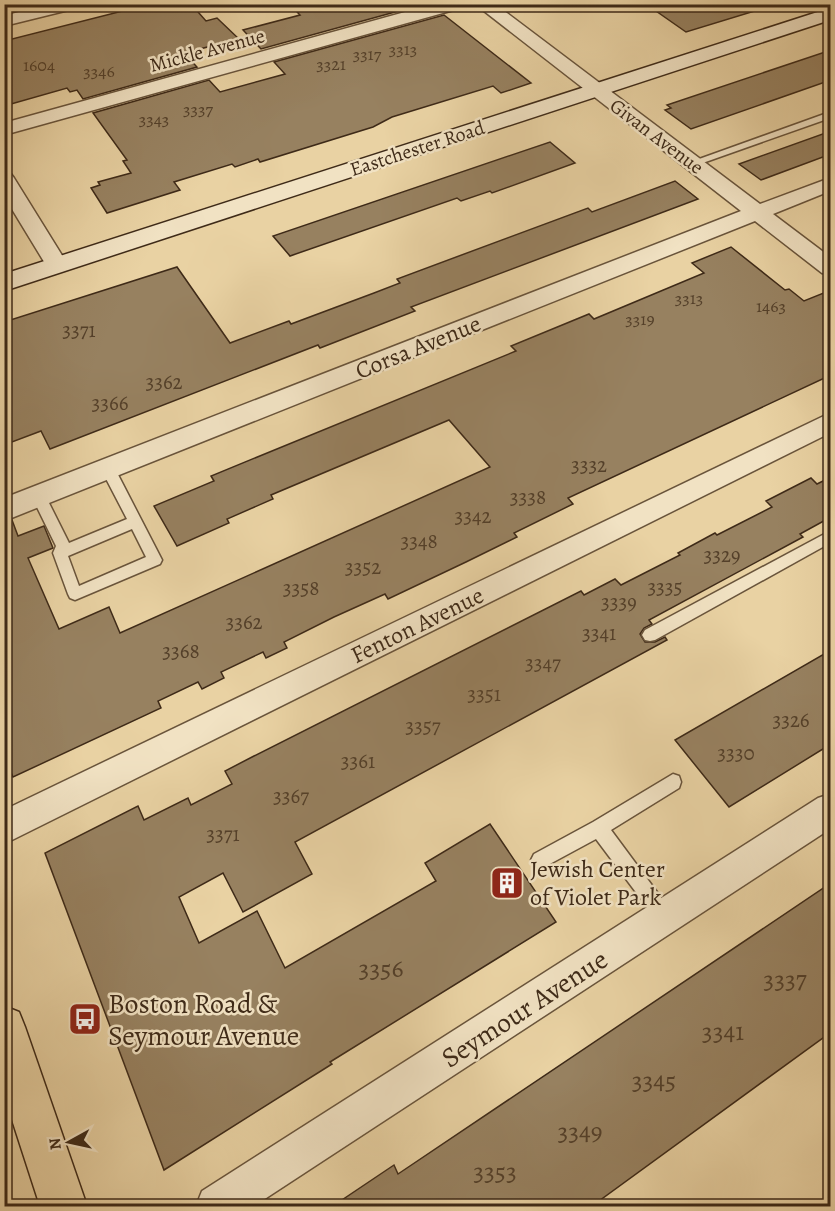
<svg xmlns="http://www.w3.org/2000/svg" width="835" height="1211" viewBox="0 0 835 1211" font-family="Alegreya,serif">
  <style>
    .building { fill: #978160; stroke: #3e2a18; stroke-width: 1.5 }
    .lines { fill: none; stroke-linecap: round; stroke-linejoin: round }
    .service-casing { stroke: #69543b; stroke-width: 3 }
    .minor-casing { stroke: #69543b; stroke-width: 3 }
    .secondary-casing { stroke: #3e2a18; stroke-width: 3 }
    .primary-casing { stroke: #3e2a18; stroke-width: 3 }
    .service { fill: #f1e2c3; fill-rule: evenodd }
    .minor { fill: #f1e2c3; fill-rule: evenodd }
    .secondary { fill: #f1e2c3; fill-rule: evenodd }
    .primary { fill: #e9d2a3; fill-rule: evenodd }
    .labels { text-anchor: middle; stroke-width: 5; stroke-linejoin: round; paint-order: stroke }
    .far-number-label { font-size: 18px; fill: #54402a }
    .far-street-label { font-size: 20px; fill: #3e2a18; stroke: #f1e2c3 }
    .number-label { font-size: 21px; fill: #54402a }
    .street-label { font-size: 24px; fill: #3e2a18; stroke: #f1e2c3 }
    .poi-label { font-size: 24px; fill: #3e2a18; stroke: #f1e2c3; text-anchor: start }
    .near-number-label { font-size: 26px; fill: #54402a }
    .near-poi-label { font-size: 28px; fill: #3e2a18; stroke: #f1e2c3; text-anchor: start }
    .near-street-label { font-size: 28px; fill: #3e2a18; stroke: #f1e2c3 }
  </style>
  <rect width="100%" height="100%" fill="#e9d2a3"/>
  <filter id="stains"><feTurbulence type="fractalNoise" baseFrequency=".00333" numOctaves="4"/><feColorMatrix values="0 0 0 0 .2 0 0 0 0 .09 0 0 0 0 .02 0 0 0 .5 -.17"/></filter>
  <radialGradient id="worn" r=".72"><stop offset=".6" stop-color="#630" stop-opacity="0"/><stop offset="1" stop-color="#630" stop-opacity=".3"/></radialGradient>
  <g class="building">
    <polygon points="150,4 191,4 206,21 217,18 239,39 184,53 197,67 83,99 77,90 70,92 67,88 4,106 4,41"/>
    <polygon points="328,4 424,4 261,49 243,30 300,15 297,12"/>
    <polygon points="646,4 757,4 758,10 686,32"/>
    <polygon points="444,15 531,83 501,93 493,86 392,117 373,127 260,162 258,159 235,167 232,164 174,182 180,190 107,213 91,188 100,185 98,182 131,173 123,161 127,160 93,113 209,80 220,92 285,74 274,62"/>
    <polygon points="831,50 831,80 691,129 665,110 671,108 667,105"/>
    <polygon points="831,131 831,154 761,180 739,164"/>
    <polygon points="550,142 575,163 492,193 490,191 461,201 457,198 290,256 273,236"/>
    <polygon points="675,181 698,199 411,307 415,311 320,348 318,345 50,449 41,431 4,445 4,322 177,267 230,343 289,321 291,324 374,293 400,283 397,279 588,208 592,212"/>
    <polygon points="731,247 785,290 789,289 804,301 831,290 831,375 568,498 573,504 514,533 517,537 466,562 388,599 385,594 334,617 284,642 287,648 266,658 263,652 221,672 224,678 202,689 198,682 158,701 161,708 13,777 4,756 4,523 12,520 18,536 44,526 53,548 28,558 59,629 109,607 120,633 490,467 449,420 271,495 273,499 227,519 229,523 177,546 154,506 214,481 211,476 516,351 511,346 589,314 594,319 704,273 692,263"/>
    <polygon points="831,477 831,517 800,534 803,537 649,620 652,624 644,628 640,634 645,642 655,642 665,637 667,640 295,842 312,874 243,912 223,873 179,897 199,943 257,911 285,968 436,881 425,863 490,824 556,922 330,1062 332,1064 164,1170 45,853 138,806 144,820 188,798 191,805 232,784 225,771 254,756 581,591 584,595 615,579 621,585 680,555 678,553 715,533 717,535 772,507 766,501 811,478 817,484"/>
    <polygon points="831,650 831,744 729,807 675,740"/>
    <polygon points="831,883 831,1032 592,1206 333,1206 394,1165 398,1174"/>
  </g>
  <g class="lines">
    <g class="service-casing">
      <g id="service">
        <polygon points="830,112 830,118 697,165 688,163"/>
        <path d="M108,464L113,465L162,560L160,564L75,600L70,598L68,594L53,553L56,546L32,497L34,493H44L69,543L127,519L101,469ZM132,529L146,557L79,586L68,556Z"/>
        <polygon points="830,531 830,543 655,640 650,641 645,640 642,635 645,630"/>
        <polygon points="673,774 679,776 681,782 679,788 611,830 671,911 674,917 671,923 665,926 659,923 596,839 546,866 540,869 534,866 531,860 534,854 593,822"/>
      </g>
    </g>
    <g class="minor-casing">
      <g id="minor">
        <polygon points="48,4 79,4 77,8 4,26 4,16"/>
        <polygon points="434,4 463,4 461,8 4,135 4,123"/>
        <polygon points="475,4 495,4 760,204 830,178 830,191 773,214 830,257 830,275 822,273 755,221 4,521 4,498 741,211"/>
        <polygon points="4,172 11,174 14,178 68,265 65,270 57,272 49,270 46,265 4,196"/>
        <polygon points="830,413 830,433 4,844 4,810"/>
        <polygon points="830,794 830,829 254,1206 196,1206 202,1191 818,798"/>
      </g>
    </g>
    <g class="secondary-casing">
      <polygon id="secondary" points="830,8 830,20 4,291 4,274"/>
    </g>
    <g class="primary-casing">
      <polygon id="primary" points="4,1006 19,1012 25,1027 87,1206 40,1206 4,1095"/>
    </g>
    <use href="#service" class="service"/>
    <use href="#minor" class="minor"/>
    <use href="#secondary" class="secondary"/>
    <use href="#primary" class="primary"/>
  </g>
  <defs>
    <g id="building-square" transform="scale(1.725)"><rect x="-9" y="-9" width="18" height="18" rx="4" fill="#8f2418" stroke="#f1e2c3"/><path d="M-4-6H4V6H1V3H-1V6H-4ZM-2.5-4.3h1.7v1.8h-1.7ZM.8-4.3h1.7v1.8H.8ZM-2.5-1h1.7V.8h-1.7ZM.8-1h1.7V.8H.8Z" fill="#fff"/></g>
    <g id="bus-square" transform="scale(1.725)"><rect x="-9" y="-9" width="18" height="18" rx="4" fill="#8f2418" stroke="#f1e2c3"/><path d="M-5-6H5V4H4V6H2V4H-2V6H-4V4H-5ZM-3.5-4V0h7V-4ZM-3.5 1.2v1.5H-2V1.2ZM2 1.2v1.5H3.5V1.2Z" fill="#fff"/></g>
  </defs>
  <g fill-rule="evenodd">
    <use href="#building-square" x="507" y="883"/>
    <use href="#bus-square" x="85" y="1019"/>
  </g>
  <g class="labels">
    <g class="far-number-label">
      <text x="403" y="55">3313</text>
      <text x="367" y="60">3317</text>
      <text x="331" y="70">3321</text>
      <text x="39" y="71">1604</text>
      <text x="99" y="77">3346</text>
      <text x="198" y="115">3337</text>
      <text x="154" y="125">3343</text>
      <text x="689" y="304">3313</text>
      <text x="771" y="312">1463</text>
      <text x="640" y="325">3319</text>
    </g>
    <g class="far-street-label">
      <text transform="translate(207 50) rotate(-15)" y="7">Mickle Avenue</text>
      <text transform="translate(657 136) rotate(37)" y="7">Givan Avenue</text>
      <text transform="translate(417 148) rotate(-18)" y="7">Eastchester Road</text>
    </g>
    <g class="number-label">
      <text x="79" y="337">3371</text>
      <text x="164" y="389">3362</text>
      <text x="110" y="410">3366</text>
      <text x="589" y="472">3332</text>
      <text x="528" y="504">3338</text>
      <text x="473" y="523">3342</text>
      <text x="419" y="548">3348</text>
      <text x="722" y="562">3329</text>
      <text x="363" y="574">3352</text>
      <text x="665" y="594">3335</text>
      <text x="301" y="595">3358</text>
      <text x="619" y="609">3339</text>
      <text x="244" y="629">3362</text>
      <text x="599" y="640">3341</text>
      <text x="181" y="658">3368</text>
      <text x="543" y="670">3347</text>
      <text x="484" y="701">3351</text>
      <text x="791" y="727">3326</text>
      <text x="423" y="733">3357</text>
      <text x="736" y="760">3330</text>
      <text x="358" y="768">3361</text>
      <text x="291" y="803">3367</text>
      <text x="223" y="841">3371</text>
    </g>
    <g class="street-label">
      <text transform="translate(418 347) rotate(-22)" y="8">Corsa Avenue</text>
      <text transform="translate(417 625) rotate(-26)" y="8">Fenton Avenue</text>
    </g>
    <g class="poi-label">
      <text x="530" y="877">Jewish Center<tspan x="530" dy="28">of Violet Park</tspan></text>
    </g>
    <g class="near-number-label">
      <text x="381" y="977">3356</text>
      <text x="785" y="988">3337</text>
      <text x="723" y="1040">3341</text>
      <text x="654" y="1089">3345</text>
      <text x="580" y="1140">3349</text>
      <text x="495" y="1180">3353</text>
    </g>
    <g class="near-poi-label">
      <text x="108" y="1013">Boston Road &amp;<tspan x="108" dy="32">Seymour Avenue</tspan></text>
    </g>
    <g class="near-street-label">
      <text transform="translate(524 1008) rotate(-33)" y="10">Seymour Avenue</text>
    </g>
  </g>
  <rect width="835" height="1211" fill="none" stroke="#e9d2a3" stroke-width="24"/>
  <rect x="6" y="6" width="823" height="1199" fill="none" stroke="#3e2a18" stroke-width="3"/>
  <rect x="12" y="12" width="811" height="1187" fill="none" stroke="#3e2a18" stroke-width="1.5"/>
  <g transform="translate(69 1142) rotate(262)" stroke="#f1e2c3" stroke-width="4.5" paint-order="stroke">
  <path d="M0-4.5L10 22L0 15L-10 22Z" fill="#3e2a18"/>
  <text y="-9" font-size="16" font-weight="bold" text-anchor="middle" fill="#3e2a18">N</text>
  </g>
  <rect width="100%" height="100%" filter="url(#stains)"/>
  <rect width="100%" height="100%" fill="url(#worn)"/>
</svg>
